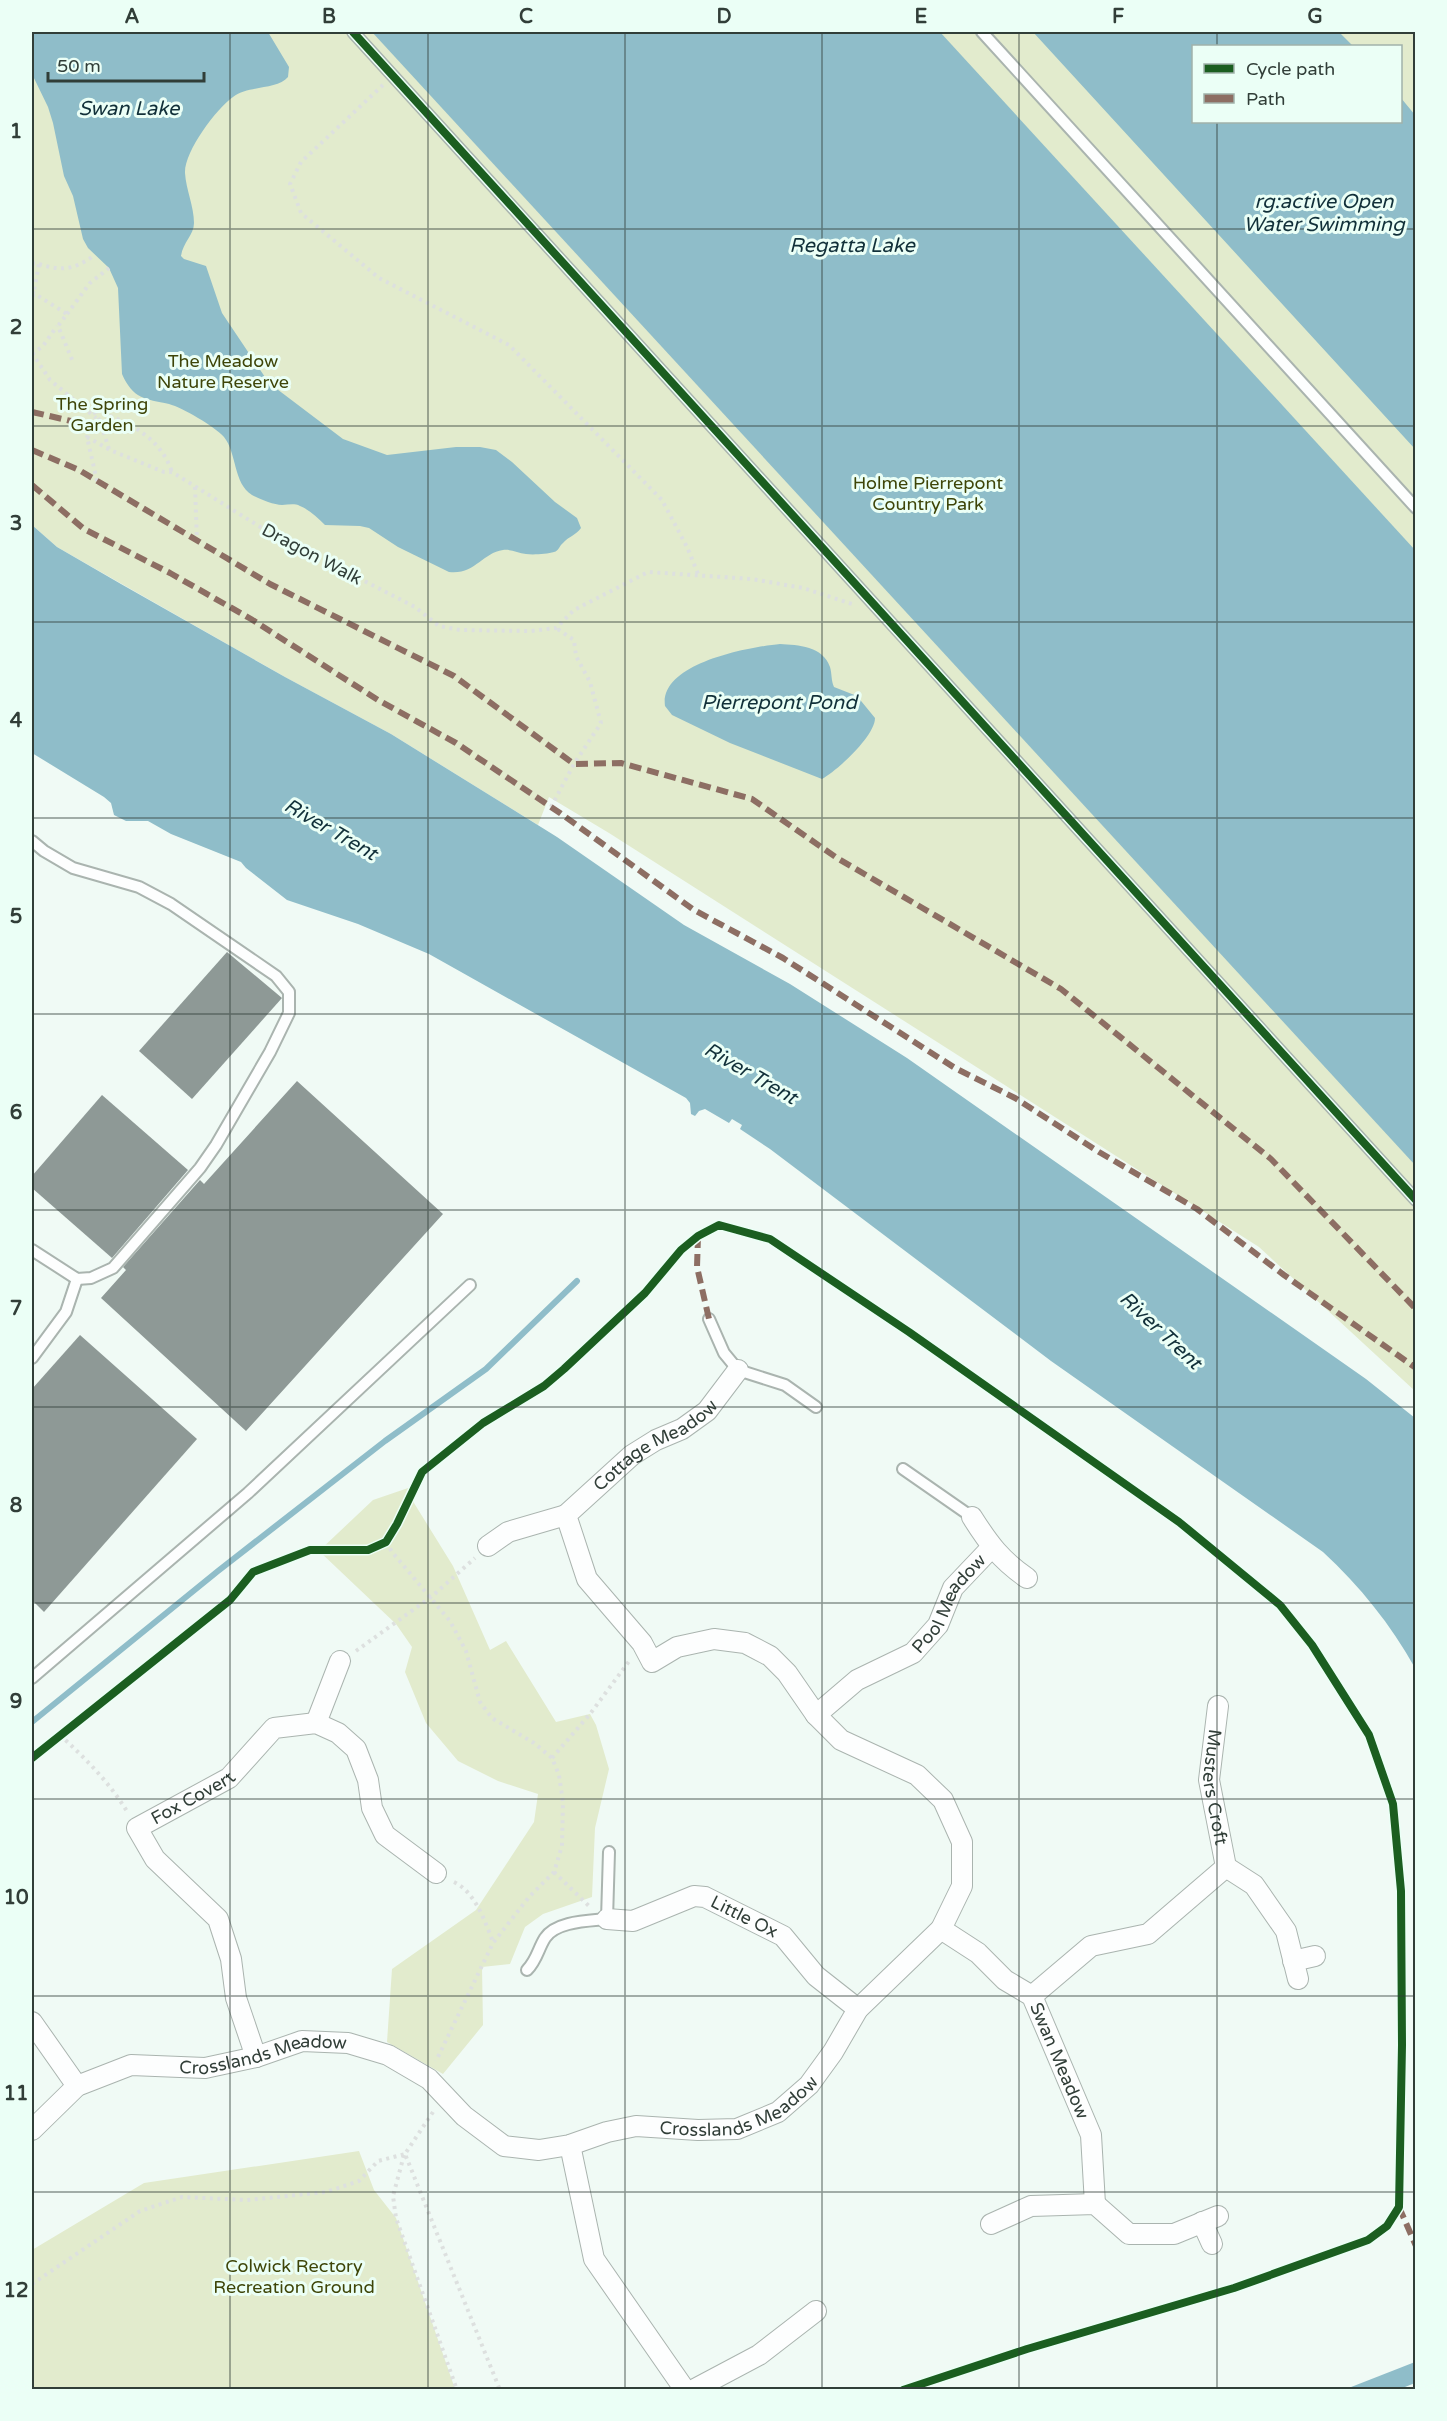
<svg xmlns="http://www.w3.org/2000/svg" width="1447" height="2421" viewBox="0 0 1447 2421" font-family="'Varela Round',sans-serif">
  <style>
    .green { fill: #e2ebcd; fill-rule: evenodd }
    .water { fill: #8fbdc9 }
    .lines { fill: none; stroke-linecap: round; stroke-linejoin: round }
    .stream { stroke: #8fbdc9; stroke-width: 6 }
    .building { fill: #8e9996 }
    .service-casing { stroke: #aab4af; stroke-width: 14 }
    .minor-casing { stroke: #aab4af; stroke-width: 22 }
    .path { stroke: #dde0df; stroke-width: 4; stroke-dasharray: 3 4.5; stroke-linecap: butt }
    .service { stroke: #fdfefe; stroke-width: 10 }
    .minor { stroke: #fdfefe; stroke-width: 20 }
    .quiet { stroke: #8d6e63; stroke-width: 6; stroke-dasharray: 12 6; stroke-linecap: butt }
    .cycleway-casing { stroke: #ebfff6; stroke-width: 11 }
    .cycleway { stroke: #1b5e20; stroke-width: 8 }
    .grid { fill: none; stroke: #313e38; stroke-width: 1.5; stroke-opacity: 0.55 }
    .labels { text-anchor: middle; stroke-width: 6; stroke-linejoin: round; paint-order: stroke }
    .park-label { font-size: 18px; fill: #3e4508; stroke: #ebfff6 }
    .street-label { font-size: 18px; fill: #313e38; stroke: #ebfff6 }
    .water-label { font-size: 20px; font-style: italic; fill: #113039; stroke: #ebfff6 }
    .neatline { fill: none; stroke: #313e38; stroke-width: 2 }
    .grid-label { font-size: 20px; text-anchor: middle; font-weight: bold; fill: #313e38 }
  </style>
  <rect width="100%" height="100%" fill="#f0faf5"/>
  <g class="green">
    <path d="M32,32H1415V1391L1259,1247L609,833L549,797L538,825L391,734L285,677L57,547L32,525ZM1194,46H1400V122H1194Z"/>
    <polygon points="414,1486 414,1503 453,1566 490,1650 506,1641 556,1722 590,1714 596,1725 609,1769 595,1828 592,1897 543,1914 525,1927 510,1964 482,1967 483,2025 443,2074 387,2042 392,1969 476,1910 534,1822 538,1794 498,1781 458,1761 426,1723 405,1672 412,1647 396,1624 319,1551 373,1500"/>
    <polygon points="359,2151 374,2190 396,2218 455,2389 32,2389 32,2250 144,2183"/>
  </g>
  <g class="water">
    <path d="M32,32H268L289,67L288,77C277,90 249,85 233,97C216,109 184,152 185,173C186,190 194,206 194,223C194,235 183,242 181,256L184,259L206,266L222,313L269,383L343,439L387,455L456,447H480L496,450L512,462L555,502L577,518L581,528C576,535 568,537 563,543C559,546 559,551 554,552C547,554 533,555 526,554C518,553 511,549 503,550C482,553 475,575 449,572L398,547L369,528L360,526L325,525C318,518 310,510 300,506C294,503 288,505 282,505C274,505 259,499 252,495C233,483 237,453 224,437C214,426 183,408 169,404C145,399 133,399 122,374L118,288L109,268L88,248L83,239L73,196L64,176L53,123L48,107L32,74Z"/>
    <polygon points="372,32 940,32 1415,550 1415,1165"/>
    <polygon points="1033,32 1339,32 1353,46 1194,46 1194,122 1400,122 1401,98 1415,115 1415,449"/>
    <path d="M32,525L57,547L121,584L285,677L391,734L557,837L684,925L790,984L907,1058L1366,1379L1415,1418V1668C1391,1625 1360,1586 1323,1552L1051,1361L770,1149L740,1129L742,1125L732,1119L729,1123L705,1109L699,1111L695,1116L691,1114L690,1103L686,1098L429,954L358,924L287,900L246,868L241,862L171,834L148,821H126L114,815L111,803L104,797L32,753Z"/>
    <path d="M780,644C798,645 823,646 830,667C832,674 831,680 834,687L857,696L875,718C875,736 838,770 822,779L730,743L672,715L665,706C659,663 750,647 780,644Z"/>
    <polygon points="1415,2362 1415,2383 1400,2389 1346,2389"/>
  </g>
  <g class="lines">
    <polyline class="stream" points="32,1722 218,1571 385,1441 486,1369 577,1281"/>
  </g>
  <g class="building">
    <polygon points="227,952 282,998 192,1099 139,1051"/>
    <polygon points="297,1081 443,1214 246,1431 101,1298 126,1270 123,1267 200,1180 204,1184"/>
    <polygon points="102,1095 188,1170 112,1258 32,1188 32,1176"/>
    <polygon points="80,1335 197,1439 44,1612 32,1600 32,1389"/>
  </g>
  <g class="lines">
    <g class="service-casing">
      <g id="service">
        <polyline points="353,32 1416,1200"/>
        <polyline points="982,32 1416,508"/>
        <polyline points="32,841 44,851 73,868 139,887 171,904 276,976 289,992 289,1013 270,1052 216,1145 200,1168 113,1268 91,1278 77,1279 32,1250"/>
        <polyline points="709,1319 724,1353 738,1370 785,1385 816,1407"/>
        <polyline points="32,1358 66,1312 77,1279"/>
        <polyline points="903,1469 972,1517"/>
        <polyline points="32,1678 248,1493 470,1285"/>
        <path d="M527,1970C537,1960 538,1949 545,1938C556,1921 589,1921 607,1919L609,1852"/>
      </g>
    </g>
    <g class="minor-casing">
      <g id="minor">
        <path d="M972,1517C989,1544 1001,1560 1027,1578"/>
        <polyline points="488,1546 508,1532 566,1515"/>
        <path id="s1" d="M1218,1706L1209,1780L1226,1867L1254,1885L1286,1931L1298,1979"/>
        <path id="s2" d="M816,1715L857,1680L913,1653L938,1625L953,1588L991,1548"/>
        <polyline points="316,1723 340,1661"/>
        <path id="s3" d="M607,1919L633,1921L694,1896L705,1897L783,1936L816,1976L858,2009"/>
        <path id="s4" d="M941,1929L978,1953L1005,1980L1032,1996L1091,2135L1095,2204"/>
        <polyline points="1293,1961 1315,1956"/>
        <polyline points="1032,1996 1091,1946 1148,1934 1226,1867"/>
        <polyline points="32,2022 77,2086"/>
        <path id="s5" d="M256,2057L236,1998L231,1959L218,1919L155,1859L137,1828L229,1778L274,1728L316,1723L338,1733L356,1749L368,1780L372,1808L385,1835L436,1873"/>
        <path id="s6" d="M32,2130L77,2086L131,2065L205,2068L256,2057L302,2041L348,2043L388,2055L429,2079L464,2116L504,2146L539,2150L570,2145L607,2132L636,2126L698,2130L737,2129L778,2112L809,2085L833,2052L858,2009L941,1929L962,1886V1842L943,1800L917,1775L841,1740L816,1715L787,1673L770,1656L745,1643L714,1639L677,1647L652,1662L642,1643L587,1579L566,1515L632,1455L656,1440L682,1429L707,1411L738,1370"/>
        <polyline points="570,2145 594,2259 685,2390"/>
        <polyline points="1202,2222 1212,2244"/>
        <polyline points="991,2224 1031,2206 1095,2204 1129,2234 1174,2234 1218,2216"/>
        <polyline points="693,2390 759,2355 816,2311"/>
      </g>
    </g>
    <g class="path">
      <polyline points="383,85 301,162 290,184 301,213 379,278 509,345 662,500 687,547 699,576"/>
      <polyline points="32,263 39,264 32,301"/>
      <path d="M39,264C63,272 75,269 95,255"/>
      <polyline points="32,292 67,314 58,326 73,362"/>
      <polyline points="67,314 90,283 109,268"/>
      <polyline points="32,353 50,380 96,418"/>
      <polyline points="32,354 43,346 57,326"/>
      <path d="M109,449L100,421L93,410C127,421 160,436 172,472"/>
      <polyline points="97,481 87,437 110,450 164,472 172,472 302,553 339,568 415,607 439,626 460,630 531,631 556,628 574,610 648,572 752,579 803,588 852,604"/>
      <polyline points="195,487 197,541"/>
      <polyline points="551,807 574,764 601,723 590,682 576,656 574,640 556,628"/>
      <polyline points="386,1542 392,1552 450,1621 466,1651 480,1702 492,1718 534,1743 552,1758 559,1775 563,1802 562,1846 554,1872 529,1897 493,1943 436,2061"/>
      <polyline points="356,1651 431,1597 475,1558"/>
      <path d="M60,1735C86,1759 110,1783 128,1813"/>
      <polyline points="552,1758 590,1714 630,1660"/>
      <polyline points="554,1872 590,1907"/>
      <path d="M454,1882C475,1892 485,1921 493,1942"/>
      <polyline points="433,2112 405,2154 500,2390"/>
      <polyline points="404,2155 393,2196 396,2218 457,2390"/>
      <polyline points="32,2284 140,2211 182,2197 247,2200 326,2192 359,2181 378,2161 405,2154"/>
    </g>
    <use href="#service" class="service"/>
    <use href="#minor" class="minor"/>
    <g class="quiet">
      <polyline points="32,412 71,421"/>
      <polyline points="32,450 79,470 270,584 454,676 574,764 621,763 752,799 837,858 1061,989 1271,1159 1416,1309"/>
      <polyline points="32,485 84,529 170,573 251,619 378,700 456,743 560,813 694,910 783,958 955,1068 1015,1098 1099,1152 1197,1209 1284,1275 1416,1368"/>
      <polyline points="698,1236 697,1267 709,1319"/>
      <polyline points="1399,2207 1416,2246"/>
      <polyline points="1416,2265 1416,2298"/>
    </g>
    <g class="cycleway-casing">
      <g id="cycleway">
        <polyline points="353,32 1416,1200"/>
        <polyline points="32,1758 230,1600 253,1572 310,1550 368,1550 386,1542 397,1524 422,1472 483,1423 544,1386 564,1369 645,1293 681,1250 698,1236 719,1225 770,1239 909,1332 1179,1522 1280,1605 1312,1645 1369,1735 1393,1804 1401,1891 1402,2045 1399,2207 1387,2226 1368,2240 1234,2288 1027,2349 903,2390"/>
      </g>
    </g>
    <use href="#cycleway" class="cycleway"/>
  </g>
  <path class="grid" d="M230,32V2390M428,32V2390M625,32V2390M822,32V2390M1019,32V2390M1217,32V46M1217,122V2390M32,229H1416M32,426H1416M32,622H1416M32,818H1416M32,1014H1416M32,1210H1416M32,1407H1416M32,1603H1416M32,1799H1416M32,1996H1416M32,2192H1416"/>
  <g class="labels">
    <g class="park-label">
      <text x="223" y="367">The Meadow<tspan x="223" dy="21">Nature Reserve</tspan></text>
      <text x="102" y="410">The Spring<tspan x="102" dy="21">Garden</tspan></text>
      <text x="928" y="489">Holme Pierrepont<tspan x="928" dy="21">Country Park</tspan></text>
      <text x="294" y="2272">Colwick Rectory<tspan x="294" dy="21">Recreation Ground</tspan></text>
    </g>
    <g class="street-label">
      <text transform="translate(312 554) rotate(28)" y="6">Dragon Walk</text>
      <text dy="6" stroke="none"><textPath href="#s6" startOffset="1842">Cottage Meadow</textPath></text>
      <text dy="6" stroke="none"><textPath href="#s2" startOffset="178">Pool Meadow</textPath></text>
      <text dy="6" stroke="none"><textPath href="#s1" startOffset="82">Musters Croft</textPath></text>
      <text dy="6" stroke="none"><textPath href="#s5" startOffset="330">Fox Covert</textPath></text>
      <text dy="6" stroke="none"><textPath href="#s3" startOffset="147">Little Ox</textPath></text>
      <text dy="6" stroke="none"><textPath href="#s6" startOffset="255">Crosslands Meadow</textPath></text>
      <text dy="6" stroke="none"><textPath href="#s4" startOffset="184">Swan Meadow</textPath></text>
      <text dy="6" stroke="none"><textPath href="#s6" startOffset="777">Crosslands Meadow</textPath></text>
    </g>
    <g class="water-label">
      <text x="129" y="115">Swan Lake</text>
      <text x="1324" y="208">rg:active Open<tspan x="1324" dy="23">Water Swimming</tspan></text>
      <text x="852" y="252">Regatta Lake</text>
      <text x="779" y="709">Pierrepont Pond</text>
      <text transform="translate(331 829) rotate(30)" y="7">River Trent</text>
      <text transform="translate(751 1073) rotate(30)" y="7">River Trent</text>
      <text transform="translate(1161 1330) rotate(43)" y="7">River Trent</text>
    </g>
  </g>
  <rect width="1447" height="2421" fill="none" stroke="#ebfff6" stroke-width="66"/>
  <rect x="1192" y="45" width="210" height="78" fill="#ebfff6" stroke="#a1b2aa" stroke-width="1.5"/>
  <rect x="1204" y="64" width="30" height="9" fill="#1b5e20" stroke="#a1b2aa" stroke-width="1.5"/>
  <text x="1246" y="75" font-size="18" fill="#313e38">Cycle path</text>
  <rect x="1204" y="94" width="30" height="9" fill="#8d6e63" stroke="#a1b2aa" stroke-width="1.5"/>
  <text x="1246" y="105" font-size="18" fill="#313e38">Path</text>
  <path d="M48 72v9h156v-9" fill="none" stroke="#313e38" stroke-width="3"/>
  <text x="57" y="72" font-size="18" fill="#313e38" stroke="#ebfff6" stroke-width="4.5" paint-order="stroke">50 m</text>
  <rect x="33" y="33" width="1381" height="2355" class="neatline"/>
  <g class="grid-label">
    <text x="132" y="23">A</text>
    <text x="329" y="23">B</text>
    <text x="526" y="23">C</text>
    <text x="724" y="23">D</text>
    <text x="921" y="23">E</text>
    <text x="1118" y="23">F</text>
    <text x="1315" y="23">G</text>
    <text x="16" y="138">1</text>
    <text x="16" y="334">2</text>
    <text x="16" y="530">3</text>
    <text x="16" y="727">4</text>
    <text x="16" y="923">5</text>
    <text x="16" y="1119">6</text>
    <text x="16" y="1315">7</text>
    <text x="16" y="1512">8</text>
    <text x="16" y="1708">9</text>
    <text x="16" y="1904">10</text>
    <text x="16" y="2100">11</text>
    <text x="16" y="2297">12</text>
  </g>
</svg>
